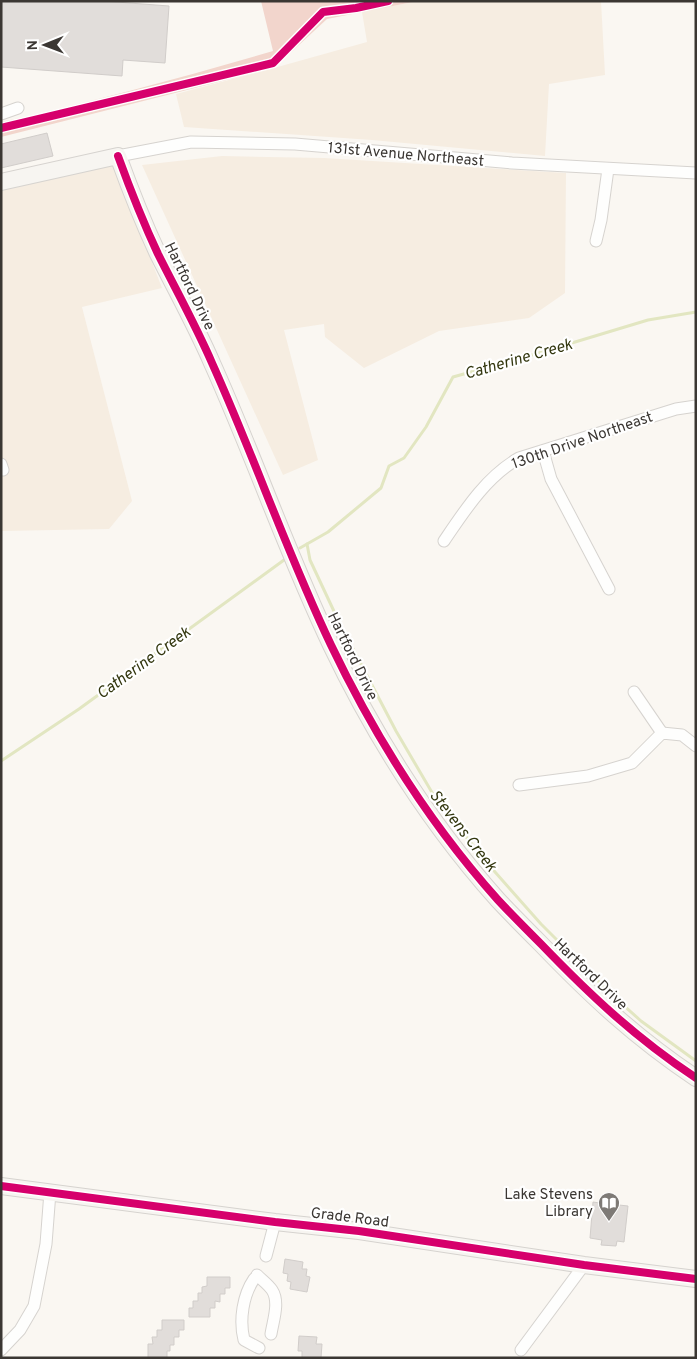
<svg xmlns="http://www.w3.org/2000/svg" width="697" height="1359" viewBox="0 0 697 1359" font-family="Overpass,sans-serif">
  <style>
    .built { fill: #f6ede1 }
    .green { fill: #f2d5cc }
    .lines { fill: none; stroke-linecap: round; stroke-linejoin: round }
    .stream { stroke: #e2e6c1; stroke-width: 3 }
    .building { fill: #e1ddda; stroke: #d1cdca }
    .street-casing { stroke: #d6d3cf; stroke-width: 13 }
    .secondary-casing { stroke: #d6d3cf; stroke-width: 18 }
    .street { stroke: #fefefd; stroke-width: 11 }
    .secondary { stroke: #f7f5f1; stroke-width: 16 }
    .cycleway-casing { stroke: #fff; stroke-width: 11 }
    .cycleway { stroke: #d6006c; stroke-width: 8 }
    .labels { text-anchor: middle; stroke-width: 4.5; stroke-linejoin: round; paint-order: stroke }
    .street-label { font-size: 15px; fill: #3b3733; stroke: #fff }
    .poi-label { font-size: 15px; fill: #3b3733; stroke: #fff; text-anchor: end }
    .water-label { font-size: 16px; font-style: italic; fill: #33370f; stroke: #fff }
  </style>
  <rect width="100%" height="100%" fill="#faf7f2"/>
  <g class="built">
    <polygon points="418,1 601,1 605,75 549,84 545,156 372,140 184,127 176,94 274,68 367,42 362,12"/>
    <polygon points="222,156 324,158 566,173 565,293 529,318 439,331 364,368 325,337 324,324 284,330 318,460 283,475 142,165"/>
    <polygon points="114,164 162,288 82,307 132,501 109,529 1,531 1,191"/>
  </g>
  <path class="green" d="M261,1H418L327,19L274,68L1,137V122C93,102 183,77 273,51Z"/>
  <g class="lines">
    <g class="stream">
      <polyline points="307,544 310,560 339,622 396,731 437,801 488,864 541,924 611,994 641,1021 696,1061"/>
      <polyline points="300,548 328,532 381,488 389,466 404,458 426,427 453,377 532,355 648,320 696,312"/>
      <polyline points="1,761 79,709 284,560"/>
    </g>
  </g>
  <g class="building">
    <polygon points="2,1 103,1 169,6 165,63 123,60 122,76 1,67"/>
    <polygon points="47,133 53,156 1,168 1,144"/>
    <polygon points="600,1198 610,1199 610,1204 628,1206 624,1242 617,1241 616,1246 601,1245 602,1240 590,1238 593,1202 600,1203"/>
    <polygon points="285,1259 303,1262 302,1269 307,1269 306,1276 310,1277 307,1292 290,1289 291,1282 287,1281 288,1274 283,1273"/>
    <polygon points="207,1277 230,1277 230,1288 225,1288 225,1294 220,1294 220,1302 215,1301 215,1308 210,1308 210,1317 189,1317 189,1308 193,1308 193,1301 198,1301 198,1293 202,1293 202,1287 207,1286"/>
    <polygon points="162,1320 184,1320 184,1330 179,1330 179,1337 174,1337 174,1345 170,1345 170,1351 167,1351 167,1358 148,1358 148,1344 153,1344 152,1337 157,1337 157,1330 162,1330"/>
    <polygon points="299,1336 317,1337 316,1344 322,1344 321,1358 302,1358 302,1351 298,1351"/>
  </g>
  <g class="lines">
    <g class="street-casing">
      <g id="street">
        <polyline points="1,114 18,108"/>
        <polyline points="118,156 191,142 295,144 512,163 696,173"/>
        <polyline points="596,241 601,220 608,169"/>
        <polyline points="543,451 551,479 609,589"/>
        <polyline points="1,464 3,470"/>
        <path d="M444,541C465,510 486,477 519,458L676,409L696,406"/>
        <polyline points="634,692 662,733"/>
        <polyline points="519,785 588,776 632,763 662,733 682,735 696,746"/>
        <polyline points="266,1256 275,1222"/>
        <path d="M257,1275C262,1280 268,1284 272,1290C280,1302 273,1321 271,1334"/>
        <path d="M254,1279C243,1295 239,1320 244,1340L259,1348"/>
        <polyline points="1,1350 20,1330 34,1306 46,1244 50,1192"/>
        <polyline points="521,1350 584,1265"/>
      </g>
    </g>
    <g class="secondary-casing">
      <g id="secondary">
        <path d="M1,182L118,156C130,189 143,222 158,254C176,290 196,326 212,363C254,456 287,553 331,645C375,737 430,824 498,900C512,915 526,929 541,944C591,996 636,1038 696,1078"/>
        <polyline points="1,1186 275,1222 359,1231 584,1265 696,1279"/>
      </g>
    </g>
    <use href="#street" class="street"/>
    <use href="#secondary" class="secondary"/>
    <g class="cycleway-casing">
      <g id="cycleway">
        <polyline points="1,128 273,63 323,12 356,8 388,1"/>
        <path d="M118,156C130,189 143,222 158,254C176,290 196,326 212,363C254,456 287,553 331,645C375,737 430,824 498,900C512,915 526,929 541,944C591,996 636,1038 696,1078"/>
        <polyline points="1,1186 275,1222 359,1231 584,1265 696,1279"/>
      </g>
    </g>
    <use href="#cycleway" class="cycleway"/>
  </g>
  <defs>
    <g id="library-pin" transform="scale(1.125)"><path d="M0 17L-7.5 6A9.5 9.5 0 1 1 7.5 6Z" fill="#7e7a76" stroke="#fff"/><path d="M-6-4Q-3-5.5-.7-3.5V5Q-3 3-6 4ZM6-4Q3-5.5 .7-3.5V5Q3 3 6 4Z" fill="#fff"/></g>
  </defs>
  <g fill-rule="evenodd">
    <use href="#library-pin" x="609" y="1203"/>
  </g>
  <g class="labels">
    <g class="street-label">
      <text transform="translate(406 154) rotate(5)" y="5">131st Avenue Northeast</text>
      <text transform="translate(190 286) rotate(64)" y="5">Hartford Drive</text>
      <text transform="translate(582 440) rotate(-19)" y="5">130th Drive Northeast</text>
      <text transform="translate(353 656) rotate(64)" y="5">Hartford Drive</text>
      <text transform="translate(591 974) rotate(44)" y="5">Hartford Drive</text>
      <text transform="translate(350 1217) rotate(7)" y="5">Grade Road</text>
    </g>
    <g class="poi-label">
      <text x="593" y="1199">Lake Stevens<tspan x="593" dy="17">Library</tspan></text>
    </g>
    <g class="water-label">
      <text transform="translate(518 358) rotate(-16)" y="6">Catherine Creek</text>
      <text transform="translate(143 662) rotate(-36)" y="6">Catherine Creek</text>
      <text transform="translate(464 830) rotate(52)" y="6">Stevens Creek</text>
    </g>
  </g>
  <rect width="697" height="1359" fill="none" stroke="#3b3733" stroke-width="5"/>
  <g transform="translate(45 45) rotate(269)" stroke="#ffffff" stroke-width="4" paint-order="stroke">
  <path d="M0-4L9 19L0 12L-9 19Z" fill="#3b3733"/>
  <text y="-8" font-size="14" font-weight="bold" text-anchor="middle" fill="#3b3733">N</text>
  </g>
</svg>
